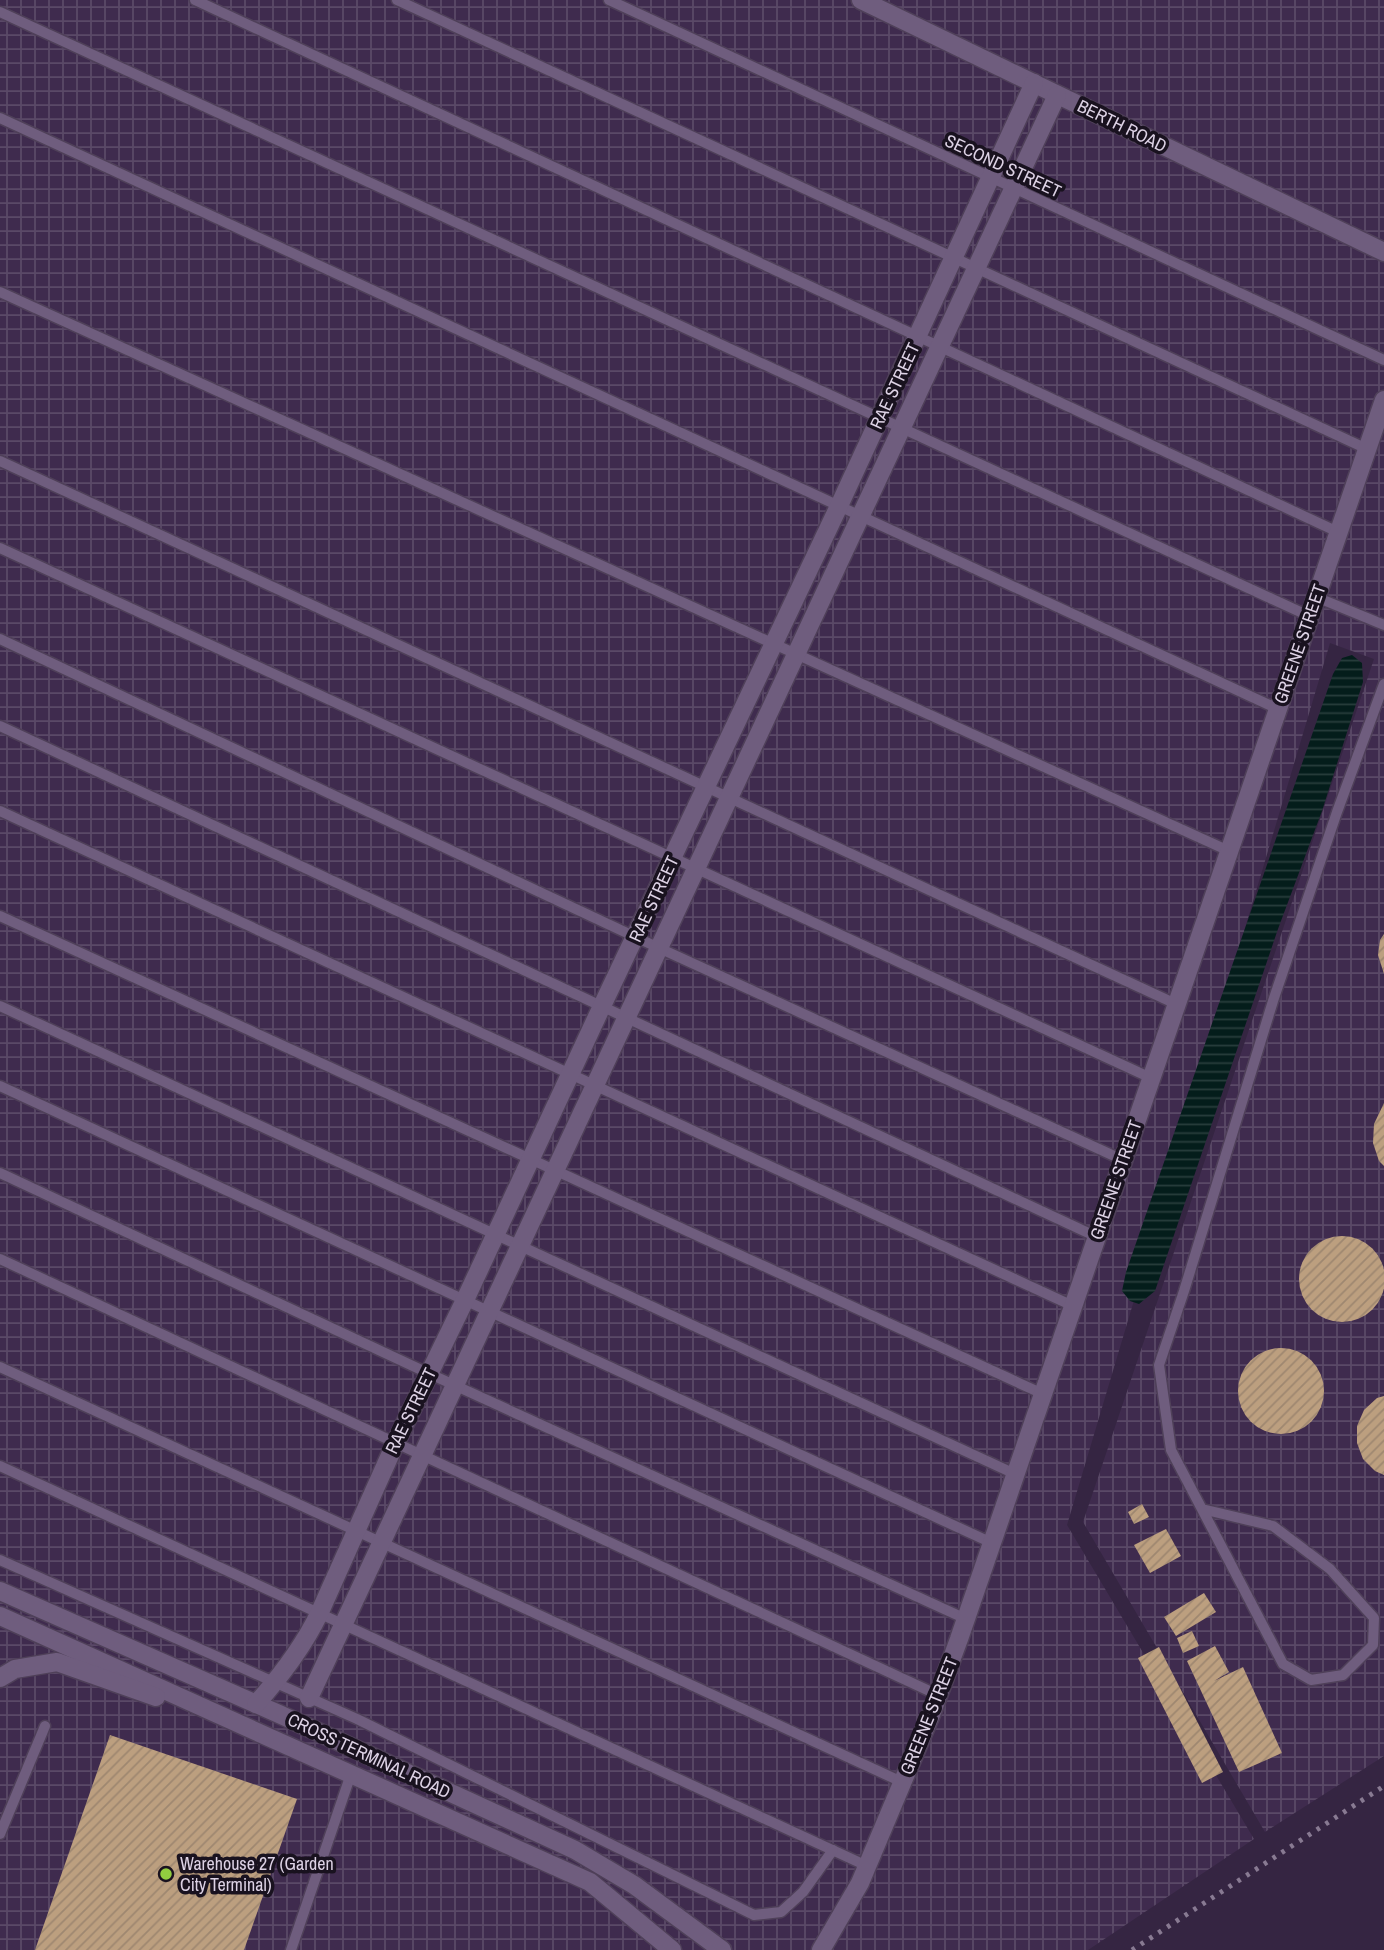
<svg xmlns="http://www.w3.org/2000/svg" width="1384" height="1950" viewBox="0 0 1384 1950" font-family="'Archivo Narrow',sans-serif">
  <style>
    .industrial { fill: url(#industrial-grid) }
    .water { fill: url(#water-rules) }
    .building { fill: url(#building-hatch) }
    .lines { fill: none; stroke-linecap: round; stroke-linejoin: round }
    .lane-casing { stroke: #4f4059; stroke-width: 13 }
    .street-casing { stroke: #4f4059; stroke-width: 21 }
    .lane { stroke: #6f5d7e; stroke-width: 10 }
    .street { stroke: #6f5d7e; stroke-width: 18 }
    .rail { stroke: #887a92; stroke-width: 5; stroke-dasharray: 3.5 7; stroke-linecap: butt }
    .poi-dot { fill: #91cd40; stroke: #19121f; stroke-width: 2.5 }
    .labels { text-anchor: middle; stroke-width: 7; stroke-linejoin: round; paint-order: stroke }
    .street-label { font-size: 18px; fill: #ddd2e5; stroke: #19121f }
    .poi-label { font-size: 18px; fill: #ddd2e5; stroke: #19121f; text-anchor: start }
  </style>
  <defs>
    <pattern id="industrial-grid" width="8" height="8" patternUnits="userSpaceOnUse" patternTransform="scale(1.75)"><rect width="8" height="8" fill="#3f2b4e"/><path d="M0 4h8M4 0v8" fill="none" stroke="#5a4967"/></pattern>
    <pattern id="water-rules" width="6" height="5" patternUnits="userSpaceOnUse" patternTransform="scale(1.75)"><rect width="6" height="5" fill="#041d1b"/><path d="M0 2.5h6" fill="none" stroke="#283d3c"/></pattern>
    <pattern id="building-hatch" width="6" height="6" patternUnits="userSpaceOnUse" patternTransform="scale(1.75)"><rect width="6" height="6" fill="#bc9f7f"/><path d="M-1 1l2-2M0 6l6-6M5 7l2-2" fill="none" stroke="#9e8770"/></pattern>
  </defs>
  <rect width="100%" height="100%" fill="#352542"/>
  <polygon class="industrial" points="0,0 1384,0 1384,1756 1265,1832 1083,1522 1374,659 1330,643 1067,1525 1254,1839 1088,1950 0,1950"/>
  <polygon class="water" points="1352,655 1362,663 1363,682 1322,811 1278,929 1155,1291 1139,1304 1130,1301 1122,1291 1126,1272 1333,674 1342,658"/>
  <g class="building">
    <polygon points="1384,934 1384,974 1378,955 1380,940"/>
    <polygon points="1384,1103 1384,1166 1379,1161 1373,1143 1374,1124"/>
    <circle cx="1342" cy="1279" r="43"/>
    <circle cx="1281" cy="1391" r="43"/>
    <polygon points="1384,1396 1384,1475 1375,1471 1363,1459 1357,1443 1357,1426 1364,1410 1377,1398"/>
    <polygon points="1142,1504 1149,1517 1134,1524 1128,1512"/>
    <polygon points="1166,1529 1181,1556 1150,1573 1134,1545"/>
    <polygon points="1204,1593 1216,1612 1176,1636 1164,1617"/>
    <polygon points="1192,1631 1199,1646 1183,1653 1177,1638"/>
    <polygon points="1215,1646 1229,1672 1214,1681 1243,1667 1282,1753 1239,1772 1187,1661"/>
    <polygon points="1159,1647 1223,1772 1202,1783 1138,1658"/>
    <polygon points="110,1735 297,1799 244,1950 35,1950"/>
  </g>
  <g class="lines">
    <g class="lane-casing">
      <g id="lane">
        <polyline points="195,0 1338,532"/>
        <polyline points="397,0 1367,449"/>
        <polyline points="609,0 1384,360"/>
        <polyline points="0,12 1309,616"/>
        <polyline points="0,118 1278,709"/>
        <polyline points="0,292 1229,851"/>
        <polyline points="0,461 1176,1004"/>
        <polyline points="0,548 1151,1078"/>
        <polyline points="1316,597 1384,625"/>
        <polyline points="0,639 659,948 1123,1160"/>
        <polyline points="0,726 1097,1237"/>
        <polyline points="0,811 1073,1306"/>
        <polyline points="0,916 1043,1394"/>
        <polyline points="0,1006 1015,1474"/>
        <polyline points="0,1086 992,1543"/>
        <polyline points="0,1173 430,1374 966,1619"/>
        <polyline points="0,1259 938,1695"/>
        <polyline points="0,1367 902,1782"/>
        <polyline points="0,1466 867,1866"/>
        <polyline points="1202,1509 1273,1526 1330,1569 1374,1618 1373,1645 1343,1675 1311,1680 1283,1664 1171,1450 1159,1365 1184,1291 1273,1001 1337,812 1384,684"/>
        <polyline points="0,1560 357,1719 754,1915 781,1912 803,1892 833,1850"/>
        <polyline points="0,1834 45,1726"/>
        <polyline points="291,1950 351,1774"/>
      </g>
    </g>
    <g class="street-casing">
      <g id="street">
        <polyline points="861,0 1384,252"/>
        <polyline points="0,1591 279,1714 575,1850 634,1885 722,1950"/>
        <polyline points="0,1616 590,1882 672,1950"/>
        <polyline points="0,1678 15,1669 57,1662 156,1697"/>
        <polyline points="309,1698 1057,95"/>
        <path d="M256,1704C280,1677 303,1647 319,1614L395,1444L465,1300L602,1006L839,506L1034,83"/>
        <polyline points="821,1950 860,1883 932,1712 959,1639 1384,400"/>
      </g>
    </g>
    <use href="#lane" class="lane"/>
    <use href="#street" class="street"/>
    <polyline class="rail" points="1132,1950 1384,1786"/>
  </g>
  <circle class="poi-dot" cx="166" cy="1874" r="7"/>
  <g class="labels">
    <g class="street-label">
      <text transform="translate(1122 126) rotate(26)" y="6">BERTH ROAD</text>
      <text transform="translate(1003 166) rotate(25)" y="6">SECOND STREET</text>
      <text transform="translate(895 386) rotate(-65)" y="6">RAE STREET</text>
      <text transform="translate(1300 644) rotate(-71)" y="6">GREENE STREET</text>
      <text transform="translate(654 899) rotate(-65)" y="6">RAE STREET</text>
      <text transform="translate(1116 1180) rotate(-71)" y="6">GREENE STREET</text>
      <text transform="translate(411 1411) rotate(-64)" y="6">RAE STREET</text>
      <text transform="translate(929 1716) rotate(-68)" y="6">GREENE STREET</text>
      <text transform="translate(369 1756) rotate(25)" y="6">CROSS TERMINAL ROAD</text>
    </g>
    <g class="poi-label">
      <text x="180" y="1870">Warehouse 27 (Garden<tspan x="180" dy="21">City Terminal)</tspan></text>
    </g>
  </g>
</svg>
